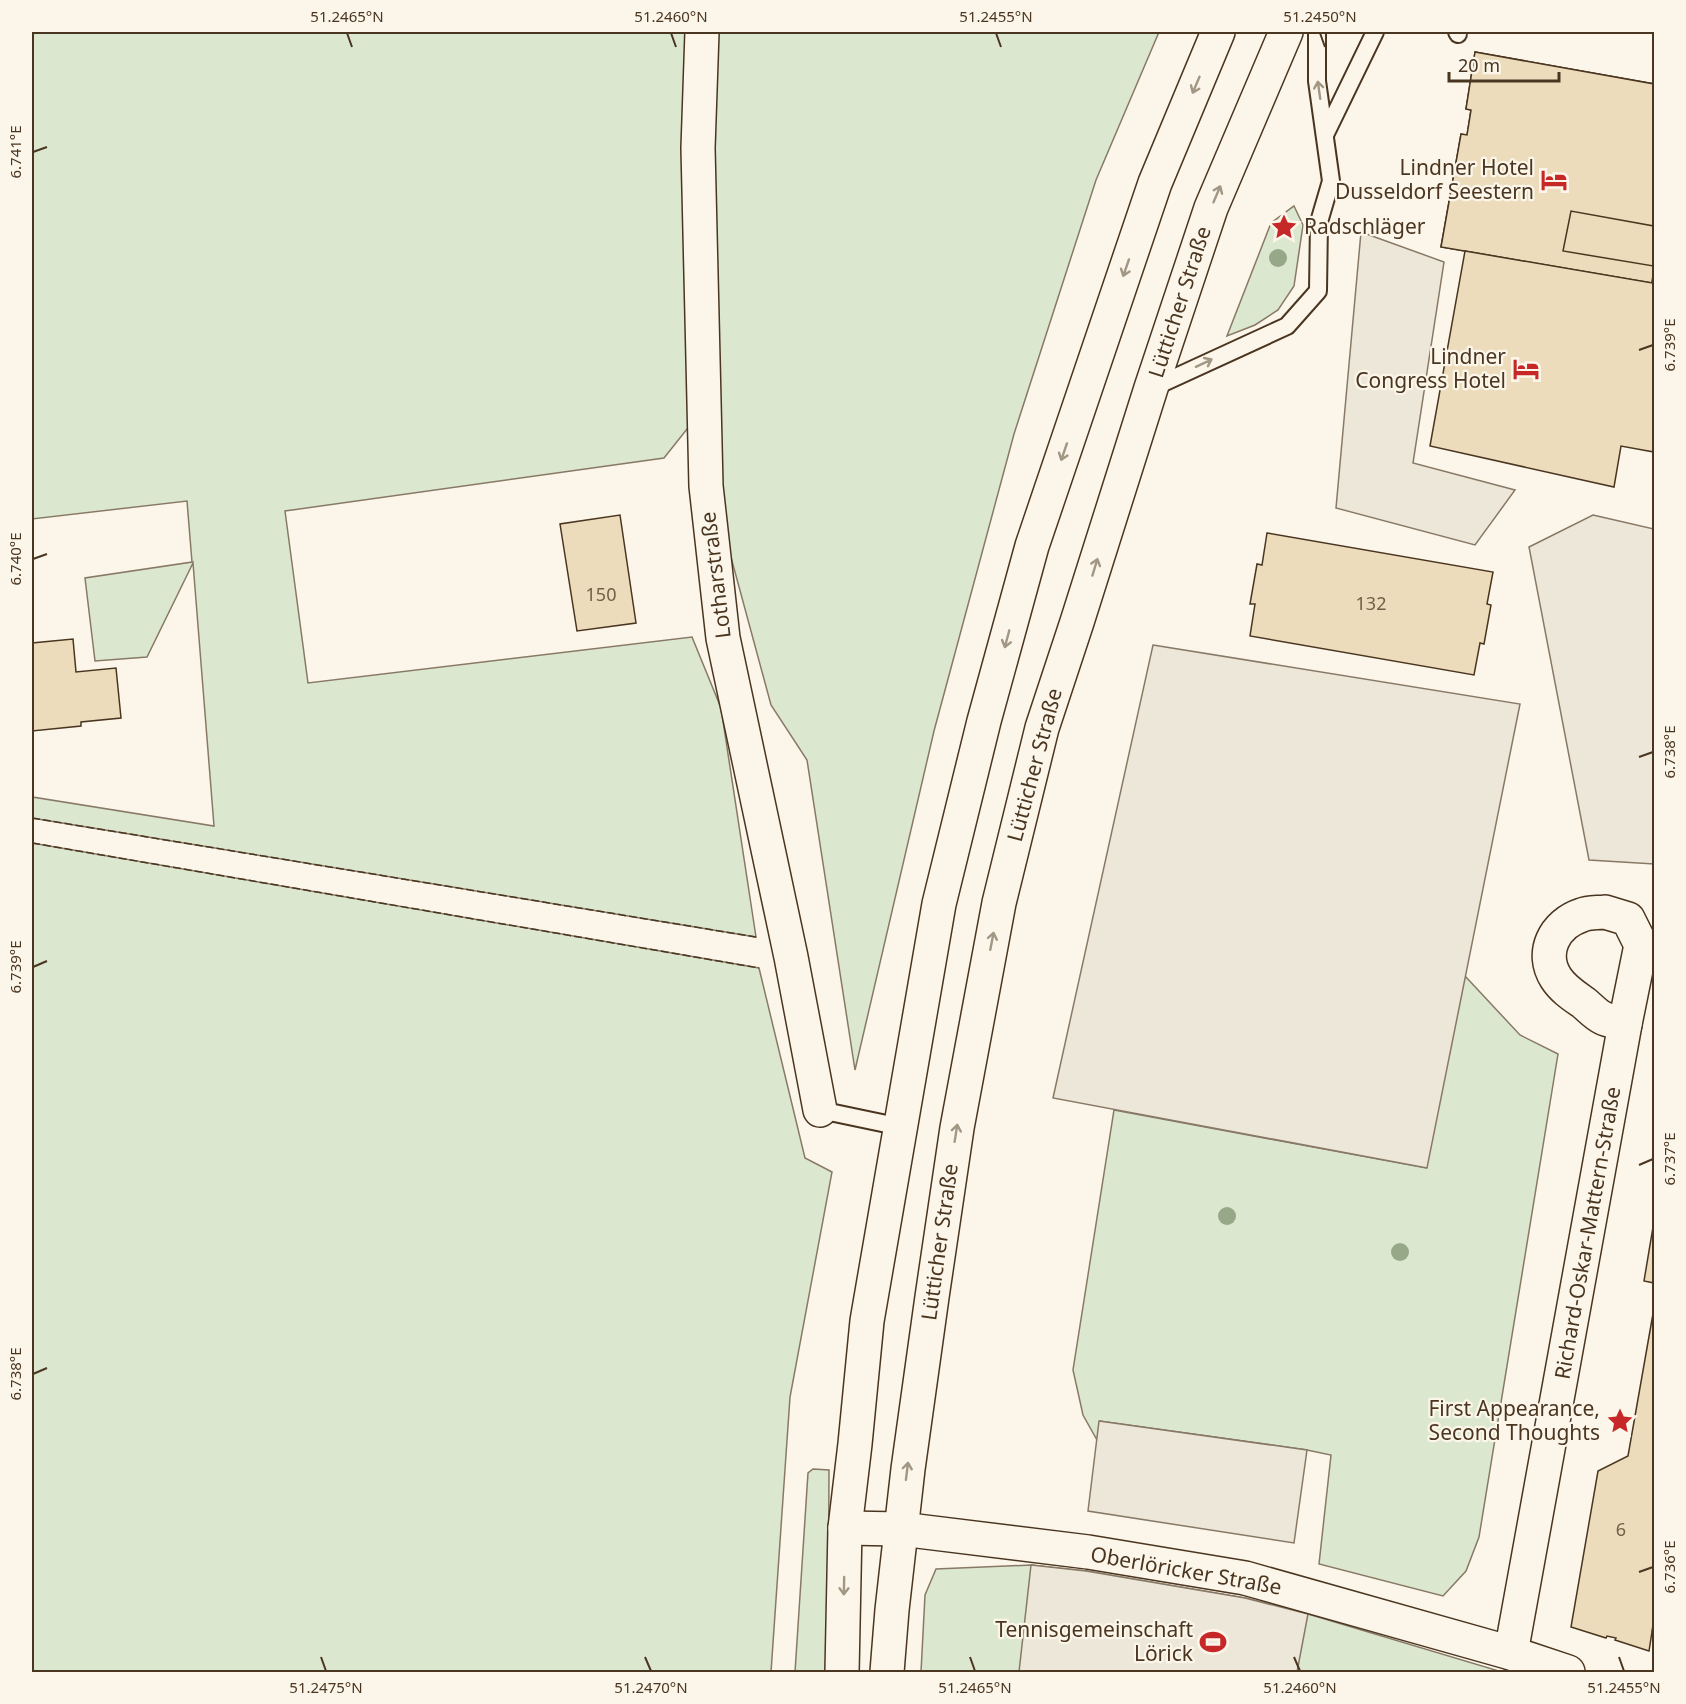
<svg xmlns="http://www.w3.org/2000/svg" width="1686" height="1704" viewBox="0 0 1686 1704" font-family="'Noto Sans',sans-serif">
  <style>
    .green { fill: #dce7d0; stroke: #887966; stroke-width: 1.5 }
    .parking { fill: #ede7d9; stroke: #887966; stroke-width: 1.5 }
    .building { fill: #ecdcbc; stroke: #4a3520; stroke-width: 1.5 }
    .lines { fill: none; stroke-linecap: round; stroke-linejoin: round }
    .lane-casing { stroke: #4a3520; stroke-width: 20 }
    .street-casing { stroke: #4a3520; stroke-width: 36 }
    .secondary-casing { stroke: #4a3520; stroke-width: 36 }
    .lane { stroke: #fbf6e9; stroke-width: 16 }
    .street { stroke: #fbf6e9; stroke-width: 33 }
    .secondary { stroke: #fbf6e9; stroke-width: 33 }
    .fence { stroke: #4a3520; stroke-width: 1.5; stroke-dasharray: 8 3; stroke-linecap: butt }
    .tree { fill: #96a887 }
    .oneway { stroke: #a29684 }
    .ticks { fill: none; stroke: #4a3520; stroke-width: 2 }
    .labels { text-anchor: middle; stroke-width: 4.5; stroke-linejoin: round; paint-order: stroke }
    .number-label { font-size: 18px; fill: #725f47 }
    .poi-label { font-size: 21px; fill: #4a3520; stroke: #fbf6e9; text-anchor: end }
    .street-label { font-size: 21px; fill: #4a3520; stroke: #fbf6e9 }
    .neatline { fill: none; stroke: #4a3520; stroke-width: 2 }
    .ticks-label { font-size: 15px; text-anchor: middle; fill: #4a3520 }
  </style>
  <rect width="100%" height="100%" fill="#fbf6e9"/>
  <g class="green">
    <polygon points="32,32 692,32 695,419 664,458 285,511 308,683 692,637 721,708 756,937 32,818 32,797 214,826 193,563 147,657 95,661 85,578 192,562 187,501 32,519"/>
    <polygon points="712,32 1159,32 1096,180 1014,434 934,731 855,1070 807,760 771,705 712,487"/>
    <polygon points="1294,206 1303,225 1294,286 1278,310 1255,325 1227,336 1271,223"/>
    <polygon points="32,843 759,968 805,1158 832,1172 790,1397 771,1672 32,1672"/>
    <polygon points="1465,976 1520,1035 1558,1054 1479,1537 1466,1571 1443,1596 1319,1564 1331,1455 1307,1450 1100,1421 1097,1440 1083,1415 1073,1370 1114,1110 1426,1168"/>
    <polygon points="813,1469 829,1470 828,1672 795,1672 808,1473"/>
    <polygon points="1031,1565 1086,1571 1245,1598 1308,1614 1499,1671 1498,1672 921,1672 925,1595 936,1569"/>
  </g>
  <g class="parking">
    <polygon points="1361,232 1444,262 1413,463 1515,490 1475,545 1336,508"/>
    <polygon points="1593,515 1654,529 1654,864 1589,860 1529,547"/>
    <polygon points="1153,645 1520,704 1427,1168 1053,1098"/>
    <polygon points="1099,1421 1307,1450 1294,1543 1088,1511"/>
    <polygon points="1031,1565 1086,1571 1245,1598 1308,1614 1297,1672 1019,1672"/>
  </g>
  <g class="building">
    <polygon points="1475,52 1654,84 1654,272 1652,283 1441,247 1461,134 1467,135 1471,110 1466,109"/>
    <polygon points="1475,52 1654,84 1654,226 1571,211 1563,251 1654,266 1652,283 1441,247 1461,134 1467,135 1471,110 1466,109"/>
    <polygon points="1465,251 1652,283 1654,272 1654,452 1621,446 1614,487 1430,446"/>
    <polygon points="620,515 636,623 577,631 560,524"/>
    <polygon points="1267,533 1493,572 1487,604 1491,605 1484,644 1480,643 1474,675 1250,636 1255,604 1250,604 1257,564 1262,565"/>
    <polygon points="73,639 76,672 116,668 121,718 81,722 81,726 32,731 32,643"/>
    <polygon points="1654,1221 1654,1283 1644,1281"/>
    <polygon points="1654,1308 1654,1619 1652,1631 1654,1631 1654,1633 1652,1632 1649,1651 1615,1640 1616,1638 1607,1636 1606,1638 1571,1627 1598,1471 1628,1456"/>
  </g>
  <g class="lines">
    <g class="lane-casing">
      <g id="lane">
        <polyline points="1457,32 1458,34"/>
        <polyline points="1325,135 1375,32"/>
        <polyline points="1152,388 1287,326 1318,291 1319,222 1331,181 1317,81 1317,32"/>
        <polyline points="820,1110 901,1127"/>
      </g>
    </g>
    <g class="street-casing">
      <g id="street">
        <polyline points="702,32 698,148 706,486 723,638 791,957 820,1110"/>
        <path d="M1605,912L1628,919L1641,945L1625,1024C1618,1022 1609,1021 1603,1018C1596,1015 1590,1008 1584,1003C1574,996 1563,989 1556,978C1540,953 1554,924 1582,915C1589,912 1597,913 1605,912Z"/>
        <polyline points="845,1528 901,1529 1088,1552 1245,1578 1511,1653 1568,1672"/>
        <polyline points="1511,1653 1625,1024"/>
      </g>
    </g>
    <g class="secondary-casing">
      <g id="secondary">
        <polyline points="842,1672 845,1528 855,1444 867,1321 939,904 984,721 1032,546 1155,183 1218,32"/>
        <polyline points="887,1672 892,1610 908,1469 932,1297 957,1128 999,903 1042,728 1077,622 1151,388 1211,208 1286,32"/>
      </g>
    </g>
    <use href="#lane" class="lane"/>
    <use href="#street" class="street"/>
    <use href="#secondary" class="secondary"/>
    <g class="fence">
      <polyline points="32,818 756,937"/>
      <polyline points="32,843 759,968"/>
    </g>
  </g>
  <g class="tree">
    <circle cx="1278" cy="258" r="9"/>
    <circle cx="1227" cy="1216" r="9"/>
    <circle cx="1400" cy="1252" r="9"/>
  </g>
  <defs><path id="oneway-shaft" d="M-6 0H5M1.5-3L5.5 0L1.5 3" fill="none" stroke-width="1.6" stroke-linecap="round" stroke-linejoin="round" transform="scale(1.5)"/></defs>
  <g class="oneway">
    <use href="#oneway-shaft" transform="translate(1196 85) rotate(113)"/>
    <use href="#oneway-shaft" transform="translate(1319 90) rotate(-98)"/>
    <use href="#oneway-shaft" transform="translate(1217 194) rotate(-67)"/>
    <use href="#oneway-shaft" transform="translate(1126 268) rotate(109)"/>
    <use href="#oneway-shaft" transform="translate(1204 363) rotate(-25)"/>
    <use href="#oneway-shaft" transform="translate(1064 452) rotate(109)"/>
    <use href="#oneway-shaft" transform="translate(1095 567) rotate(-73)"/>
    <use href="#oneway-shaft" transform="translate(1007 639) rotate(105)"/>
    <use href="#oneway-shaft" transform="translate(992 941) rotate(-79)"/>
    <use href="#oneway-shaft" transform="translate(956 1133) rotate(-81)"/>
    <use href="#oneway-shaft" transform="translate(907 1471) rotate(-83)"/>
    <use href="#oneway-shaft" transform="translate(844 1586) rotate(91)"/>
  </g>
  <path class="ticks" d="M347,33L352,47M671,33L676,47M996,33L1001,47M1320,33L1325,47M33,152L47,147M1639,350L1653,345M33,559L47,554M1639,757L1653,752M33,967L47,961M1639,1165L1653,1159M33,1374L47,1368M1639,1572L1653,1567M321,1657L326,1671M645,1657L651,1671M970,1657L975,1671M1294,1657L1300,1671M1619,1657L1624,1671"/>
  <defs>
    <g id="hotel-bare" transform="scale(2.07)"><path d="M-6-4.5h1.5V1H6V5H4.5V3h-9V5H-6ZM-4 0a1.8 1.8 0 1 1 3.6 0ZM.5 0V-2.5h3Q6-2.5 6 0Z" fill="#c62828" stroke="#fbf6e9" stroke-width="2.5" paint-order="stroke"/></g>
    <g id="sight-bare" transform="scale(2.07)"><path d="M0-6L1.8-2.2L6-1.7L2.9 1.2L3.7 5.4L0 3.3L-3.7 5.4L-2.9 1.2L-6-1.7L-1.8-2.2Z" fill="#c62828" stroke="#fbf6e9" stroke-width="2.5" paint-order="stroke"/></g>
    <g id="stadium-bare" transform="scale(2.07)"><path d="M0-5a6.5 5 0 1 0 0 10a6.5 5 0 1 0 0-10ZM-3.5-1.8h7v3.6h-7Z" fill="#c62828" stroke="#fbf6e9" stroke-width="2.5" paint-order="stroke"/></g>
  </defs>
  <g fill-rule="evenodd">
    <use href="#hotel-bare" x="1554" y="180"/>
    <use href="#sight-bare" x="1284" y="227"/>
    <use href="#hotel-bare" x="1526" y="369"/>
    <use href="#sight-bare" x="1620" y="1421"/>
    <use href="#stadium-bare" x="1213" y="1642"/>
  </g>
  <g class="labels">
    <g class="number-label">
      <text x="601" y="601">150</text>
      <text x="1371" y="610">132</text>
      <text x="1621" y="1536">6</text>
    </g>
    <g class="poi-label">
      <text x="1534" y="175">Lindner Hotel<tspan x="1534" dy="24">Dusseldorf Seestern</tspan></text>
      <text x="1304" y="234" text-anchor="start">Radschläger</text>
      <text x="1506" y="364">Lindner<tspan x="1506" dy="24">Congress Hotel</tspan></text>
      <text x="1600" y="1416">First Appearance,<tspan x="1600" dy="24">Second Thoughts</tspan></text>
      <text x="1193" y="1637">Tennisgemeinschaft<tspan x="1193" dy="24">Lörick</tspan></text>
    </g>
    <g class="street-label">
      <text transform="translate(1180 302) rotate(-72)" y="7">Lütticher Straße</text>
      <text transform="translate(716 575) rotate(-97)" y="7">Lotharstraße</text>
      <text transform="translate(1035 765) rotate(-75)" y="7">Lütticher Straße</text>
      <text transform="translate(1588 1233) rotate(-80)" y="7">Richard-Oskar-Mattern-Straße</text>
      <text transform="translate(940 1242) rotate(-82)" y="7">Lütticher Straße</text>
      <text transform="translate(1186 1571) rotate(10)" y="7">Oberlöricker Straße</text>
    </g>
  </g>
  <rect width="1686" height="1704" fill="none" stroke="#fbf6e9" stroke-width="66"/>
  <path d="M1449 72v9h110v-9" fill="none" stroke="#4a3520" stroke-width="3"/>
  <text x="1458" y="72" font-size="18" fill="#4a3520" stroke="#fbf6e9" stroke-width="4.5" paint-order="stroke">20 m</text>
  <rect x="33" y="33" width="1620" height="1638" class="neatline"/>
  <g class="ticks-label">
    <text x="347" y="22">51.2465°N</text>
    <text x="671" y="22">51.2460°N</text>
    <text x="996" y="22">51.2455°N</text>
    <text x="1320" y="22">51.2450°N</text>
    <text transform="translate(16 152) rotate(-90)" y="5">6.741°E</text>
    <text transform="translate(1670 345) rotate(-90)" y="5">6.739°E</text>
    <text transform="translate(16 559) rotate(-90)" y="5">6.740°E</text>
    <text transform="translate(1670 752) rotate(-90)" y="5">6.738°E</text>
    <text transform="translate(16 967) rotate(-90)" y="5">6.739°E</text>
    <text transform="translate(1670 1159) rotate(-90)" y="5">6.737°E</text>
    <text transform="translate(16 1374) rotate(-90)" y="5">6.738°E</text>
    <text transform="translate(1670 1567) rotate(-90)" y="5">6.736°E</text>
    <text x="326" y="1693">51.2475°N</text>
    <text x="651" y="1693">51.2470°N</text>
    <text x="975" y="1693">51.2465°N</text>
    <text x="1300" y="1693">51.2460°N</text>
    <text x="1624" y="1693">51.2455°N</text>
  </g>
</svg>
